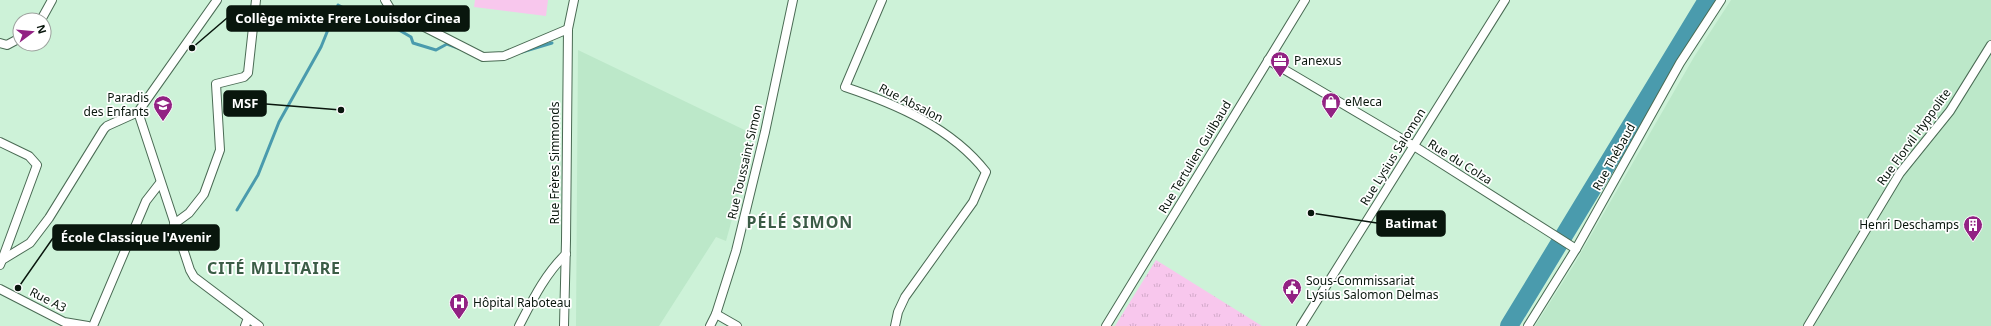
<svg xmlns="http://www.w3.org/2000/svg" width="1991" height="326" viewBox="0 0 1991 326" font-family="'Noto Sans',sans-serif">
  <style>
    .built { fill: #bce8c9 }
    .grass { fill: url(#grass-tufts) }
    .pitch { fill: #f8c7ed }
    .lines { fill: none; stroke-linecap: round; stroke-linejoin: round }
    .stream { stroke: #4a9bad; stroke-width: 3 }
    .river { stroke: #4a9bad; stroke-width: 18 }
    .street-casing { stroke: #4a6b54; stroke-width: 10 }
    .street { stroke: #fff; stroke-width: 8 }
    .labels { text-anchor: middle; stroke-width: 3.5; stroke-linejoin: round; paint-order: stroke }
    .poi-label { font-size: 12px; fill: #09160d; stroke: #fff; text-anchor: start }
    .street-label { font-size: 12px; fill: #09160d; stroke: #fff }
    .district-label { font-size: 16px; font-weight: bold; letter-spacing: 1px; fill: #3b5c46; stroke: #fff }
    .leader { fill: none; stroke: #09160d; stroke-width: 1.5 }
    .callout-dot { fill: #09160d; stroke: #fff; stroke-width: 1.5 }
    .callout { fill: #09160d; stroke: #09160d; stroke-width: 1.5 }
    .callout-label { font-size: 13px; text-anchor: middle; font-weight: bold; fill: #fff }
  </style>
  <defs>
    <pattern id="grass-tufts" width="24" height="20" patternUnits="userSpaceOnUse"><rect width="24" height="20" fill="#f8c7ed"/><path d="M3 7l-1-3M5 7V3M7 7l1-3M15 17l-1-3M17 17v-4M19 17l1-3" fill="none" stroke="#d3aaca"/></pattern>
  </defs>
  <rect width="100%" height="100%" fill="#cdf2d8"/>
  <g class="built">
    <polygon points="1731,0 1991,0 1991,326 1535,326 1575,263 1694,57"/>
    <polygon points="578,50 755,135 726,241 716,237 659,326 576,326"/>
  </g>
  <polygon class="grass" points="1156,260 1262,326 1115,326"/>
  <polygon class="pitch" points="475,0 548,0 546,16 474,7"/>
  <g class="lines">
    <g class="stream">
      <polyline points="522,52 552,43"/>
      <polyline points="237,210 258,175 279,122 321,47 338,5 365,19 399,30 411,37 413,43 436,50 447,44 458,48"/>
    </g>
    <polyline class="river" points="1509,326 1707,0"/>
    <g class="street-casing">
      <g id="street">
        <polyline points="217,0 138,112 190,270 194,277 259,326"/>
        <polyline points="385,0 391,10 483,57 504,56 568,29"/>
        <path d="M882,0L845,87C896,104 952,128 986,172L973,202L905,297L898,312L895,326"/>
        <polyline points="41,20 52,0"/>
        <polyline points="0,43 7,45 20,38"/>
        <polyline points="1268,60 1414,146 1576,249"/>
        <polyline points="0,142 29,156 37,165 2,260"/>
        <polyline points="174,224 189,213 204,194 220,150 216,84 244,77 248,73 256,0"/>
        <polyline points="0,265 2,260 30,243 49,218 104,129 107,126 138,112"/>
        <polyline points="0,289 64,322 88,326"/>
        <polyline points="716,314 737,326"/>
        <polyline points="93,326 146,201 160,183"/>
        <polyline points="245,326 248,318"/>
        <path d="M519,326C532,301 545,274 566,254"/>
        <polyline points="564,326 566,241 568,29 574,0"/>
        <polyline points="710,326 716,314 736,251 765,132 793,0"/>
        <polyline points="1106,326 1305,0"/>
        <polyline points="1301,326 1505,0"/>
        <polyline points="1528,326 1576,249 1680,63 1721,0"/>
        <polyline points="1808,326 1900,173 1950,111 1991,45"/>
      </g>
    </g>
    <use href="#street" class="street"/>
  </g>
  <defs>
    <g id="office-pin" transform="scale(1)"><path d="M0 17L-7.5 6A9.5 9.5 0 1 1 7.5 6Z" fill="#922283" stroke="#fff"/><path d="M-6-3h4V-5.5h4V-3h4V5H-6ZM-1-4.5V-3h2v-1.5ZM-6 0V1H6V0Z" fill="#fff"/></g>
    <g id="shop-pin" transform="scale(1)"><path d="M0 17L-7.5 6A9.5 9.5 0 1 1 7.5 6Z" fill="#922283" stroke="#fff"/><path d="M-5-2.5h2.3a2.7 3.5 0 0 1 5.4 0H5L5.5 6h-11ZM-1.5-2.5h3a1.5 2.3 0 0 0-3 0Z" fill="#fff"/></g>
    <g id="school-pin" transform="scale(1)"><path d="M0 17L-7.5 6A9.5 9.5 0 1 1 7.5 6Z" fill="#922283" stroke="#fff"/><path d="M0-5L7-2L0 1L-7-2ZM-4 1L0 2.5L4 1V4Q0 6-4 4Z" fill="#fff"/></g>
    <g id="building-pin" transform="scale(1)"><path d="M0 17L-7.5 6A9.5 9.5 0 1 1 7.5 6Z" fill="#922283" stroke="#fff"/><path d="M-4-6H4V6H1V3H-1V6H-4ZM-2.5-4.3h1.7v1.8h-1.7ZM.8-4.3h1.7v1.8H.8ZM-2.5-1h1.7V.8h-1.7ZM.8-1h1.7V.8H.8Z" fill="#fff"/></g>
    <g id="civic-pin" transform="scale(1)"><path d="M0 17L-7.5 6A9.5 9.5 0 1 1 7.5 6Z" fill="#922283" stroke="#fff"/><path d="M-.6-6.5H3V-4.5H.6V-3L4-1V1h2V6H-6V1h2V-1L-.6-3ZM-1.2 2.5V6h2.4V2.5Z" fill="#fff"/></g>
    <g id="hospital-pin" transform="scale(1)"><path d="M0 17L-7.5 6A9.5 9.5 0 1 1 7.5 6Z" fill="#922283" stroke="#fff"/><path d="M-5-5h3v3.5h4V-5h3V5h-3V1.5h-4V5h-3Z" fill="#fff"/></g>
  </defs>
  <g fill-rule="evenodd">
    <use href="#office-pin" x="1280" y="61"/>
    <use href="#shop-pin" x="1331" y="102"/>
    <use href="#school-pin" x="163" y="105"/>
    <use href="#building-pin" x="1973" y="225"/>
    <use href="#civic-pin" x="1292" y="288"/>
    <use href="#hospital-pin" x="459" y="303"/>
  </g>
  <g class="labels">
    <g class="poi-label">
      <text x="1294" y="65">Panexus</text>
      <text x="149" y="102" text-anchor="end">Paradis<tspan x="149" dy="14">des Enfants</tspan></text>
      <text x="1345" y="106">eMeca</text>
      <text x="1959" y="229" text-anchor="end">Henri Deschamps</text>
      <text x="1306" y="285">Sous-Commissariat<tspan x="1306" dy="14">Lysius Salomon Delmas</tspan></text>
      <text x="473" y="307">Hôpital Raboteau</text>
    </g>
    <g class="street-label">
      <text transform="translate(911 103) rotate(27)" y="4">Rue Absalon</text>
      <text transform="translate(1914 137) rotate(-54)" y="4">Rue Florvil Hyppolite</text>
      <text transform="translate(1195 157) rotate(-59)" y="4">Rue Tertulien Guilbaud</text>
      <text transform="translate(1393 157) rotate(-58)" y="4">Rue Lysius Salomon</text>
      <text transform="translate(1614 157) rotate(-61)" y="4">Rue Thébaud</text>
      <text transform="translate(745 162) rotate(-77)" y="4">Rue Toussaint Simon</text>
      <text transform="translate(1460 162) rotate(32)" y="4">Rue du Colza</text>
      <text transform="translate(555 163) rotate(-90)" y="4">Rue Frères Simmonds</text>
      <text transform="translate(48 300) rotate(27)" y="4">Rue A3</text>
    </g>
    <g class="district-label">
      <text x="800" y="228">PÉLÉ SIMON</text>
      <text x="274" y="274">CITÉ MILITAIRE</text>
    </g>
  </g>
  <path class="leader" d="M192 48L227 18M341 110L266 104M1311 213L1377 223M18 288L53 238"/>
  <g class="callout-dot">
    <circle cx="192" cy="48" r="4"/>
    <circle cx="341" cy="110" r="4"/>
    <circle cx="1311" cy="213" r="4"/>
    <circle cx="18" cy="288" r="4"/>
  </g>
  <g class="callout">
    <rect x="227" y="6" width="242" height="25" rx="4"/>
    <rect x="224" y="91" width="42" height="25" rx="4"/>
    <rect x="1377" y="211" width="68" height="25" rx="4"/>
    <rect x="53" y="225" width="166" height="25" rx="4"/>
  </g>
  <g class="callout-label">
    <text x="348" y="23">Collège mixte Frere Louisdor Cinea</text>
    <text x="245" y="108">MSF</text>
    <text x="1411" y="228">Batimat</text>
    <text x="136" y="242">École Classique l'Avenir</text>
  </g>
  <g transform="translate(32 32) rotate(74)"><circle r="19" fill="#ffffff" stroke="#9da29e"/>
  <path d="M0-3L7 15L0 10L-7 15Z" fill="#922283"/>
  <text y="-6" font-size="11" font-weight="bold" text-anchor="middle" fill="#09160d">N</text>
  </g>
</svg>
